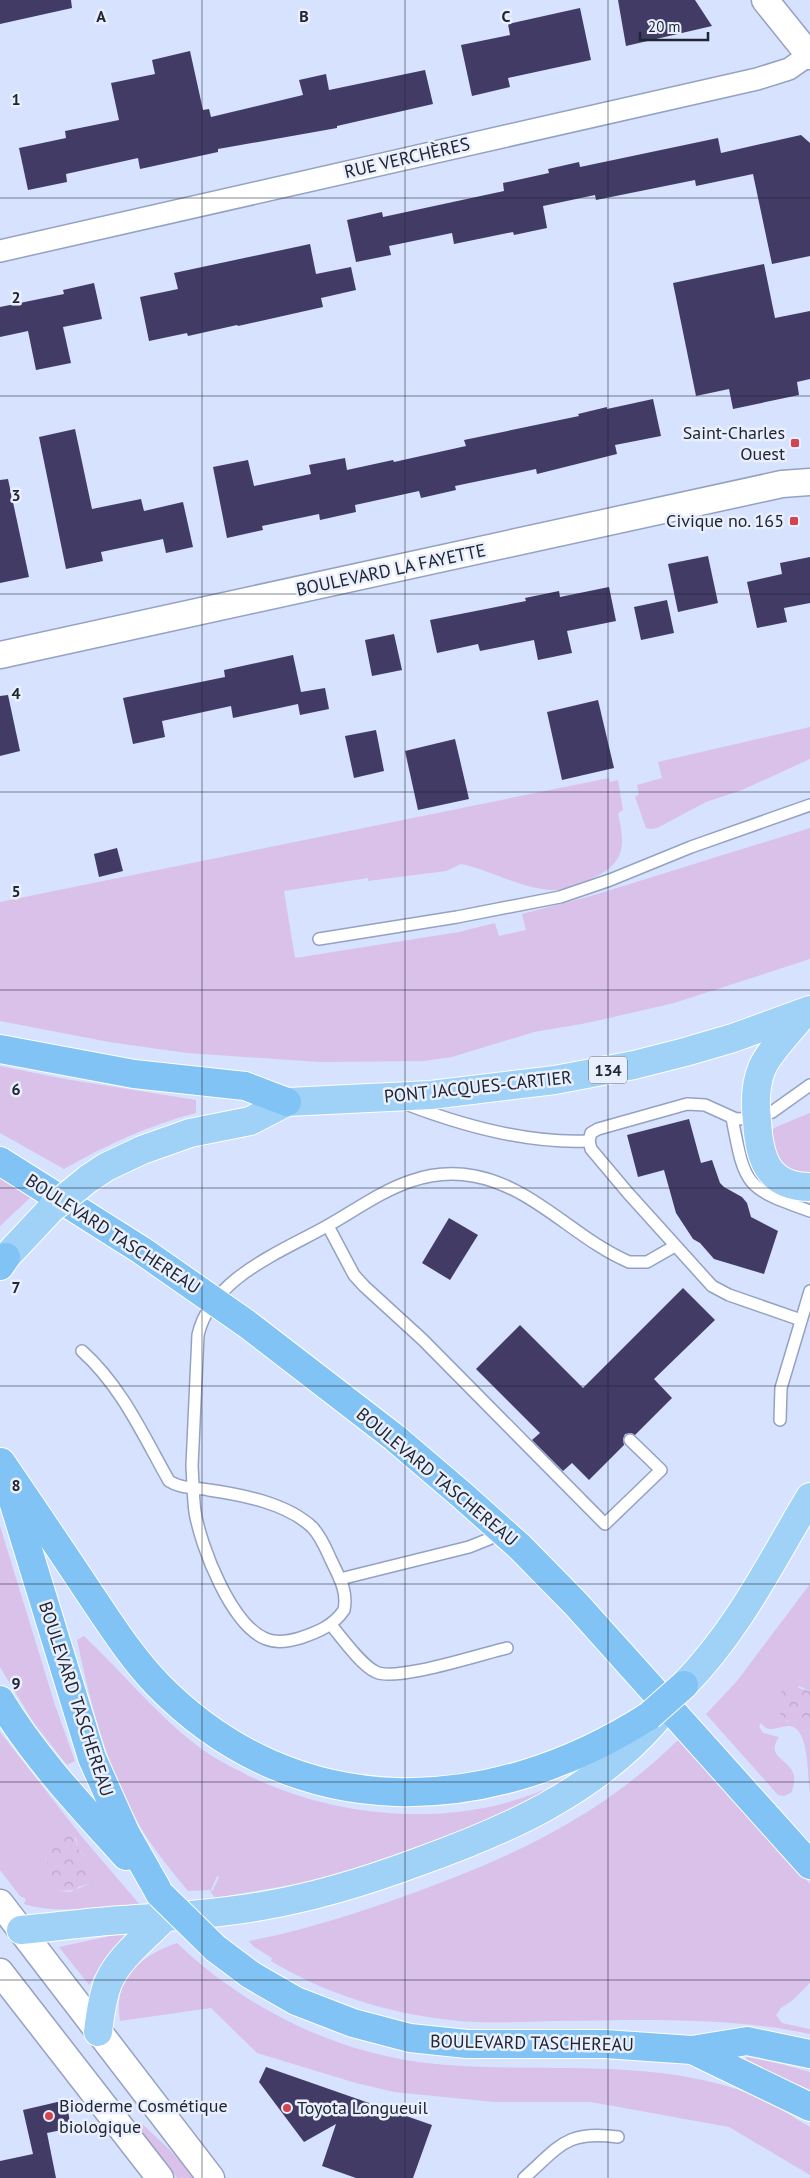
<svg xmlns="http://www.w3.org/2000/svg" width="810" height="2178" viewBox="0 0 810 2178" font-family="'PT Sans',sans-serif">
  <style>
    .green { fill: #dac1ea; fill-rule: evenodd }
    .forest { fill: url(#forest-crowns) }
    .building { fill: #413b66 }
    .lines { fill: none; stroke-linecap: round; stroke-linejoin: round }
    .service-casing { stroke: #94a2c2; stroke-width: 14 }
    .minor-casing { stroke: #94a2c2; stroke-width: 24 }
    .tertiary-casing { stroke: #94a2c2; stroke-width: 29 }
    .primary-casing { stroke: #fff; stroke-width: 30 }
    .trunk-casing { stroke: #fff; stroke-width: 30 }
    .service { stroke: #fff; stroke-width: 11 }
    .minor { stroke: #fff; stroke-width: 21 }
    .tertiary { stroke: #fff; stroke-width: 26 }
    .primary { stroke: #a0d2f7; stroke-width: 28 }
    .trunk { stroke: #80c3f4; stroke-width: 28 }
    .primary-bridge-casing { stroke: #fff; stroke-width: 30; stroke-linecap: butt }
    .trunk-bridge-casing { stroke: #fff; stroke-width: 30; stroke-linecap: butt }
    .primary-bridge { stroke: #a0d2f7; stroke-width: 28 }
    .trunk-bridge { stroke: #80c3f4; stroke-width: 28 }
    .grid { fill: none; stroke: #202632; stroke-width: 1; stroke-opacity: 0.55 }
    .poi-dot { fill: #d4444f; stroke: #e9effd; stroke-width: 2 }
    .labels { text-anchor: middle; stroke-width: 5; stroke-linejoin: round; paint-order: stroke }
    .shield { fill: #e9effd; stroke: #5c626f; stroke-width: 1 }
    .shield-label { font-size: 16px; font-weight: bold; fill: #202632 }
    .street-label { font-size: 18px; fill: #202632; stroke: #e9effd }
    .poi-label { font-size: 18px; fill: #202632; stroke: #e9effd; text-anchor: end }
    .grid-label { font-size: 16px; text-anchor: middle; font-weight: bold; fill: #202632; stroke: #e9effd; stroke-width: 5; stroke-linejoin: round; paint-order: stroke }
  </style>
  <defs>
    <pattern id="forest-crowns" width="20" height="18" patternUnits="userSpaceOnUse" patternTransform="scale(1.25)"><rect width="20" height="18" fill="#dac1ea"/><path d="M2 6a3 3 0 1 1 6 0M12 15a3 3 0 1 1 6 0" fill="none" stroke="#bba6c9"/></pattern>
  </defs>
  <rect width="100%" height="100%" fill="#d6e2fe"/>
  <g class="green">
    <polygon points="810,727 810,759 742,790 706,802 657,828 651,829 646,828 635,797 639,794 637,785 662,778 658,762"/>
    <path d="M609,778L610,782L618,780L623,810L618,813C624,841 627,860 599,875C588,880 576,887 564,889C531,895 493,870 461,864L446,871L368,881V878L284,891L295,958L459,932L495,923L499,936L526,930L522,914L591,896L810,828V959L674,1003L587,1023L534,1032L452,1057L424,1061L320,1062L187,1053L109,1042L0,1021V902Z"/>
    <path d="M0,1066L65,1079L196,1100V1113C149,1125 106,1145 64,1169L0,1133Z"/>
    <polygon points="810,1113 810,1174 794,1174 779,1164 770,1131 776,1127"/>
    <polygon points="0,1175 33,1195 0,1226"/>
    <polygon points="0,1526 55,1705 75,1761 67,1765 34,1723 0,1667"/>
    <path d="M810,1584V1691L799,1686L786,1721L804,1724L810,1730V1793C807,1776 810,1729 790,1726C780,1725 768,1735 761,1723L759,1726L763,1733L779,1737C765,1758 789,1758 794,1775C795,1780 793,1787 792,1792L784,1796L778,1795L706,1714L737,1681Z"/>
    <path d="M84,1636C122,1672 154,1712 195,1744C211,1757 230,1766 247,1775C325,1813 417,1825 502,1804C524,1798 545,1790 566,1781L560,1786L439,1845L320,1880L215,1898L210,1891L213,1890L219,1877L217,1876L211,1890L188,1891C169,1868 149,1844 135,1817C105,1762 90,1701 77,1640Z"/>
    <path d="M0,1732L82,1837L141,1906C108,1908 54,1914 24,1904L26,1899L20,1896L0,1870ZM76,1838L78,1848L84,1856L89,1884L70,1892L59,1891C50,1876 43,1858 47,1841Z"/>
    <path d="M679,1739L715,1776L810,1884V1983L793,2000L781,2008L776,2015L782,2023L810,2029V2034C725,2016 639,2020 553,2021C519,2022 484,2024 450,2020C387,2013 326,1994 271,1961L272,1958L253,1946L249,1941C302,1931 351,1915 402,1897C508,1859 598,1819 679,1739Z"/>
    <polygon points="124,1933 125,1936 103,1961 89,1985 59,1947"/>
    <path d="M177,1943C247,2010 339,2055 436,2064C541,2074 649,2056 751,2094C772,2102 791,2116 810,2127V2175L729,2127L591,2102H494L394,2092L356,2083L257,2053L211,2008L120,2021C113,1978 140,1956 177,1943Z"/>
    <polygon points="747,2057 781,2064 810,2072 810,2090 745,2061"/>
    <polygon points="141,2123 172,2152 195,2178 177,2178 137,2127"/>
  </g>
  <g class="forest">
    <path d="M787,1685L810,1691V1730C801,1722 792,1725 785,1719C773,1709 777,1694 787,1685Z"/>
    <path d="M66,1828L73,1832L78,1848L94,1871L96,1877L94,1881L89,1884L78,1887L76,1890L59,1891L55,1889L50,1877L44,1845C47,1840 60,1830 66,1828Z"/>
  </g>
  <g class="building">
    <polygon points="0,0 71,0 72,8 0,24"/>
    <polygon points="618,0 695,0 712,26 626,46"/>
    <polygon points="580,8 591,60 508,78 510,87 472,96 461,45 510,35 508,24"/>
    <polygon points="190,51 203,110 209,109 211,117 303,95 299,80 326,74 329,90 425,70 433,104 337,126 337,128 218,149 218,152 140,169 138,158 66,174 67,182 28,190 19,148 66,138 65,131 119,120 111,83 155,74 152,60"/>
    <polygon points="801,135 810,143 810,256 772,264 753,174 696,186 695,180 596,200 595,195 543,206 547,228 514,235 513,232 454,244 452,233 389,246 391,255 356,262 347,220 382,212 383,217 504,191 503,183 549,173 548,169 579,162 580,167 718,138 721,153"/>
    <polygon points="310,244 316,274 351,267 356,290 321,298 323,307 238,326 237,325 188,336 187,333 149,341 140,297 178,289 174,273"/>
    <polygon points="764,264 775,318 810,311 810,379 797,382 799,395 733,409 729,389 696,396 673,283"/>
    <polygon points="94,283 102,319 63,327 71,363 36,370 28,331 0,337 0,307 64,294 63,290"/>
    <polygon points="653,399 661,436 615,445 617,454 537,474 536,469 455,486 456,490 421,498 419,491 355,505 356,512 320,520 319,514 262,526 263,530 227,538 213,467 248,460 254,486 311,474 309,465 345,458 347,470 393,460 394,462 466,446 464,440 579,416 578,414 607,407 607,409"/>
    <polygon points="75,429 92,509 141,499 144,511 183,502 193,547 166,553 163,539 101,552 103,561 66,569 39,437"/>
    <polygon points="8,479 29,577 0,583 0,480"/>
    <polygon points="708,556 718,603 678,612 668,564"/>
    <polygon points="810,557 810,603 784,608 787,622 757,628 747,582 782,574 780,563"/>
    <polygon points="609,587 616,621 567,631 572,653 538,660 534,640 480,651 478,644 437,653 430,620 526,601 525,598 559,591 560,597"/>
    <polygon points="667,600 674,633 641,640 634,607"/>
    <polygon points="394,634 402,670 372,676 365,640"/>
    <polygon points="293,655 301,692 325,688 329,709 300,715 298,704 233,718 231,706 162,721 165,737 133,744 123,698 225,677 224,670"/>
    <polygon points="8,695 20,751 0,756 0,696"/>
    <polygon points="598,700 614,768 562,780 547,712"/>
    <polygon points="376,730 384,771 354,778 345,736"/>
    <polygon points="455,739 469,799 418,810 405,751"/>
    <polygon points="117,848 123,871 99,877 94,854"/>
    <polygon points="689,1119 701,1163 712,1160 720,1183 724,1187 742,1197 747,1203 751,1217 778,1231 764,1274 714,1259 700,1243 693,1239 676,1213 664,1170 638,1177 627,1135"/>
    <polygon points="449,1218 478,1235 450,1280 422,1263"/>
    <polygon points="683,1288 715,1320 654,1379 672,1398 635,1435 631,1433 625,1434 623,1439 624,1445 589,1480 572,1463 563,1471 532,1440 540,1433 476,1369 520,1325 583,1388"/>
    <polygon points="266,2067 432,2125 413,2178 356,2178 322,2166 336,2124 304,2142 259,2082"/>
    <polygon points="66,2100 71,2128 47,2133 56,2178 0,2178 0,2161 33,2154 23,2110"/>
  </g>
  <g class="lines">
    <g class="service-casing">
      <g id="service">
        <polyline points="319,939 457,917 560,897 610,880 691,847 810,805"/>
        <path d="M406,1104C461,1125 529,1144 589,1141"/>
        <path d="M732,1118C745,1185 744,1188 810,1211"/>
        <polyline points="328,1226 354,1275 364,1286 423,1340 605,1524 661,1470 630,1440"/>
        <polyline points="801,1320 729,1295 712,1286 628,1193 591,1149 589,1141 591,1133 598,1129 687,1104 705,1105 736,1119 756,1118 772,1112 810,1085"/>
        <path d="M82,1351C122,1387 143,1435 169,1481C181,1489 195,1487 209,1490C243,1495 286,1503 312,1527C321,1536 326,1549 331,1560C339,1577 348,1591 344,1610C333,1626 318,1632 300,1638C290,1641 276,1643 266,1639C231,1625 201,1547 195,1512C193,1497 193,1481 192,1466L198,1335C211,1278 281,1252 327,1226C354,1211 381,1191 411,1181C431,1174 453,1172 474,1176C534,1187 575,1239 629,1262H647L675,1246"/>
        <polyline points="780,1420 781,1388 810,1291"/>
        <polyline points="340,1579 469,1547 489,1539 502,1530"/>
        <path d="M331,1625C342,1638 361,1665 376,1672C397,1682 481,1654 507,1648"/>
        <path d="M524,2178C560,2146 566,2130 618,2137"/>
      </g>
    </g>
    <g class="minor-casing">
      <polyline id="minor" points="0,251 757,79 789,69 809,55"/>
    </g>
    <g class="tertiary-casing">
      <g id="tertiary">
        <polyline points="765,0 810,56"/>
        <polyline points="0,655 782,484 810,482"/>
        <polyline points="0,1903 211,2178"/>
        <polyline points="0,1972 160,2178"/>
      </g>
    </g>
    <g class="primary-casing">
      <g id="primary">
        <path d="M804,1013C792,1029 770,1050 762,1068C755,1085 755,1104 757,1121C759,1157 767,1187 810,1187"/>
        <polyline points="88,1179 106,1167 142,1150 190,1133 250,1121 287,1102 431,1095 555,1080 634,1065 685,1052 733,1038 810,1010"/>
        <polyline points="0,1260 6,1257 51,1209"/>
        <path d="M684,1685C738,1630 771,1562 810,1497"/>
        <path d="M21,1930C55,1927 89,1922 123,1920C169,1917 216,1914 262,1906C315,1897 367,1881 418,1862C505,1831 592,1793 655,1721"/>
        <path d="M98,2032C100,2016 102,1998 108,1983C119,1957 145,1938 164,1918"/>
      </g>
    </g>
    <g class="trunk-casing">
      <g id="trunk">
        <polyline points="0,1049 134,1074 245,1086 287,1102"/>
        <polyline points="0,1161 141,1250 247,1324 395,1438 463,1496 520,1547 576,1604 810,1865"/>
        <polyline points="0,1266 6,1257"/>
        <path d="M1,1462C31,1506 61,1550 90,1594C111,1625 131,1657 158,1685C297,1827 490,1818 649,1716"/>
        <polyline points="9,1488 92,1758 126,1834 160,1894"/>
        <path d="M0,1700C35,1758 81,1806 126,1856"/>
        <polyline points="215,1948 251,1975 296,2001 353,2023 410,2038 467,2044 605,2044 692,2050 747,2041 810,2054"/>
        <polyline points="692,2050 810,2107"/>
      </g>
    </g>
    <use href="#service" class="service"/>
    <use href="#minor" class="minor"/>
    <use href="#tertiary" class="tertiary"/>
    <use href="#primary" class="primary"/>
    <use href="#trunk" class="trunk"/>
    <g class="primary-bridge-casing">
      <polyline id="primary-bridge" points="51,1209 88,1179"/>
    </g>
    <g class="trunk-bridge-casing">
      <g id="trunk-bridge">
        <polyline points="649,1716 684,1685"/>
        <polyline points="160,1894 215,1948"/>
      </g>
    </g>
    <use href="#primary-bridge" class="primary-bridge"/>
    <use href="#trunk-bridge" class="trunk-bridge"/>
  </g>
  <path class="grid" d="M202,0V2178M405,0V2178M608,0V2178M0,198H810M0,396H810M0,594H810M0,792H810M0,990H810M0,1188H810M0,1386H810M0,1584H810M0,1782H810M0,1980H810"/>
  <g class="poi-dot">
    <rect x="790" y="438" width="10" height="10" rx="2.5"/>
    <rect x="789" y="516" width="10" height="10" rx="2.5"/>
    <circle cx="287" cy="2108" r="5"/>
    <circle cx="49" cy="2116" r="5"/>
  </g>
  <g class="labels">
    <rect class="shield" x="589" y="1056.5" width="38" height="27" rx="4"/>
    <g class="shield-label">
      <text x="608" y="1076">134</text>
    </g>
    <g class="street-label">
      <text transform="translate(407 158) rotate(-13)" y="6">RUE VERCHÈRES</text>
      <text transform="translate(391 570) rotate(-12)" y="6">BOULEVARD LA FAYETTE</text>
      <text transform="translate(478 1087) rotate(-6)" y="6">PONT JACQUES-CARTIER</text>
      <text transform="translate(113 1234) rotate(33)" y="6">BOULEVARD TASCHEREAU</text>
      <text transform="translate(437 1477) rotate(40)" y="6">BOULEVARD TASCHEREAU</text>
      <text transform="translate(76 1699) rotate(72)" y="6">BOULEVARD TASCHEREAU</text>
      <text transform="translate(532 2043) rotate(1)" y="6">BOULEVARD TASCHEREAU</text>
    </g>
    <g class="poi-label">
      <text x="785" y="439">Saint-Charles<tspan x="785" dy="21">Ouest</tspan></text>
      <text x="784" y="527">Civique no. 165</text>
      <text x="59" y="2112" text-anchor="start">Bioderme Cosmétique<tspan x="59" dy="21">biologique</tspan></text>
      <text x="297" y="2114" text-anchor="start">Toyota Longueuil</text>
    </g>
  </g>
  <g class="grid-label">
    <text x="101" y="22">A</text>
    <text x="304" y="22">B</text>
    <text x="506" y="22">C</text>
    <text x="16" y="105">1</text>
    <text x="16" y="303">2</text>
    <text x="16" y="501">3</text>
    <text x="16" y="699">4</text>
    <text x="16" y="897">5</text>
    <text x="16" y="1095">6</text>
    <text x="16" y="1293">7</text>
    <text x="16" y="1491">8</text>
    <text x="16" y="1689">9</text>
  </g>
  <path d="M640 32v8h68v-8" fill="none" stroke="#202632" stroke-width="2.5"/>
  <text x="648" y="32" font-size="15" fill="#202632" stroke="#e9effd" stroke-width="4" paint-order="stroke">20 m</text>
</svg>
